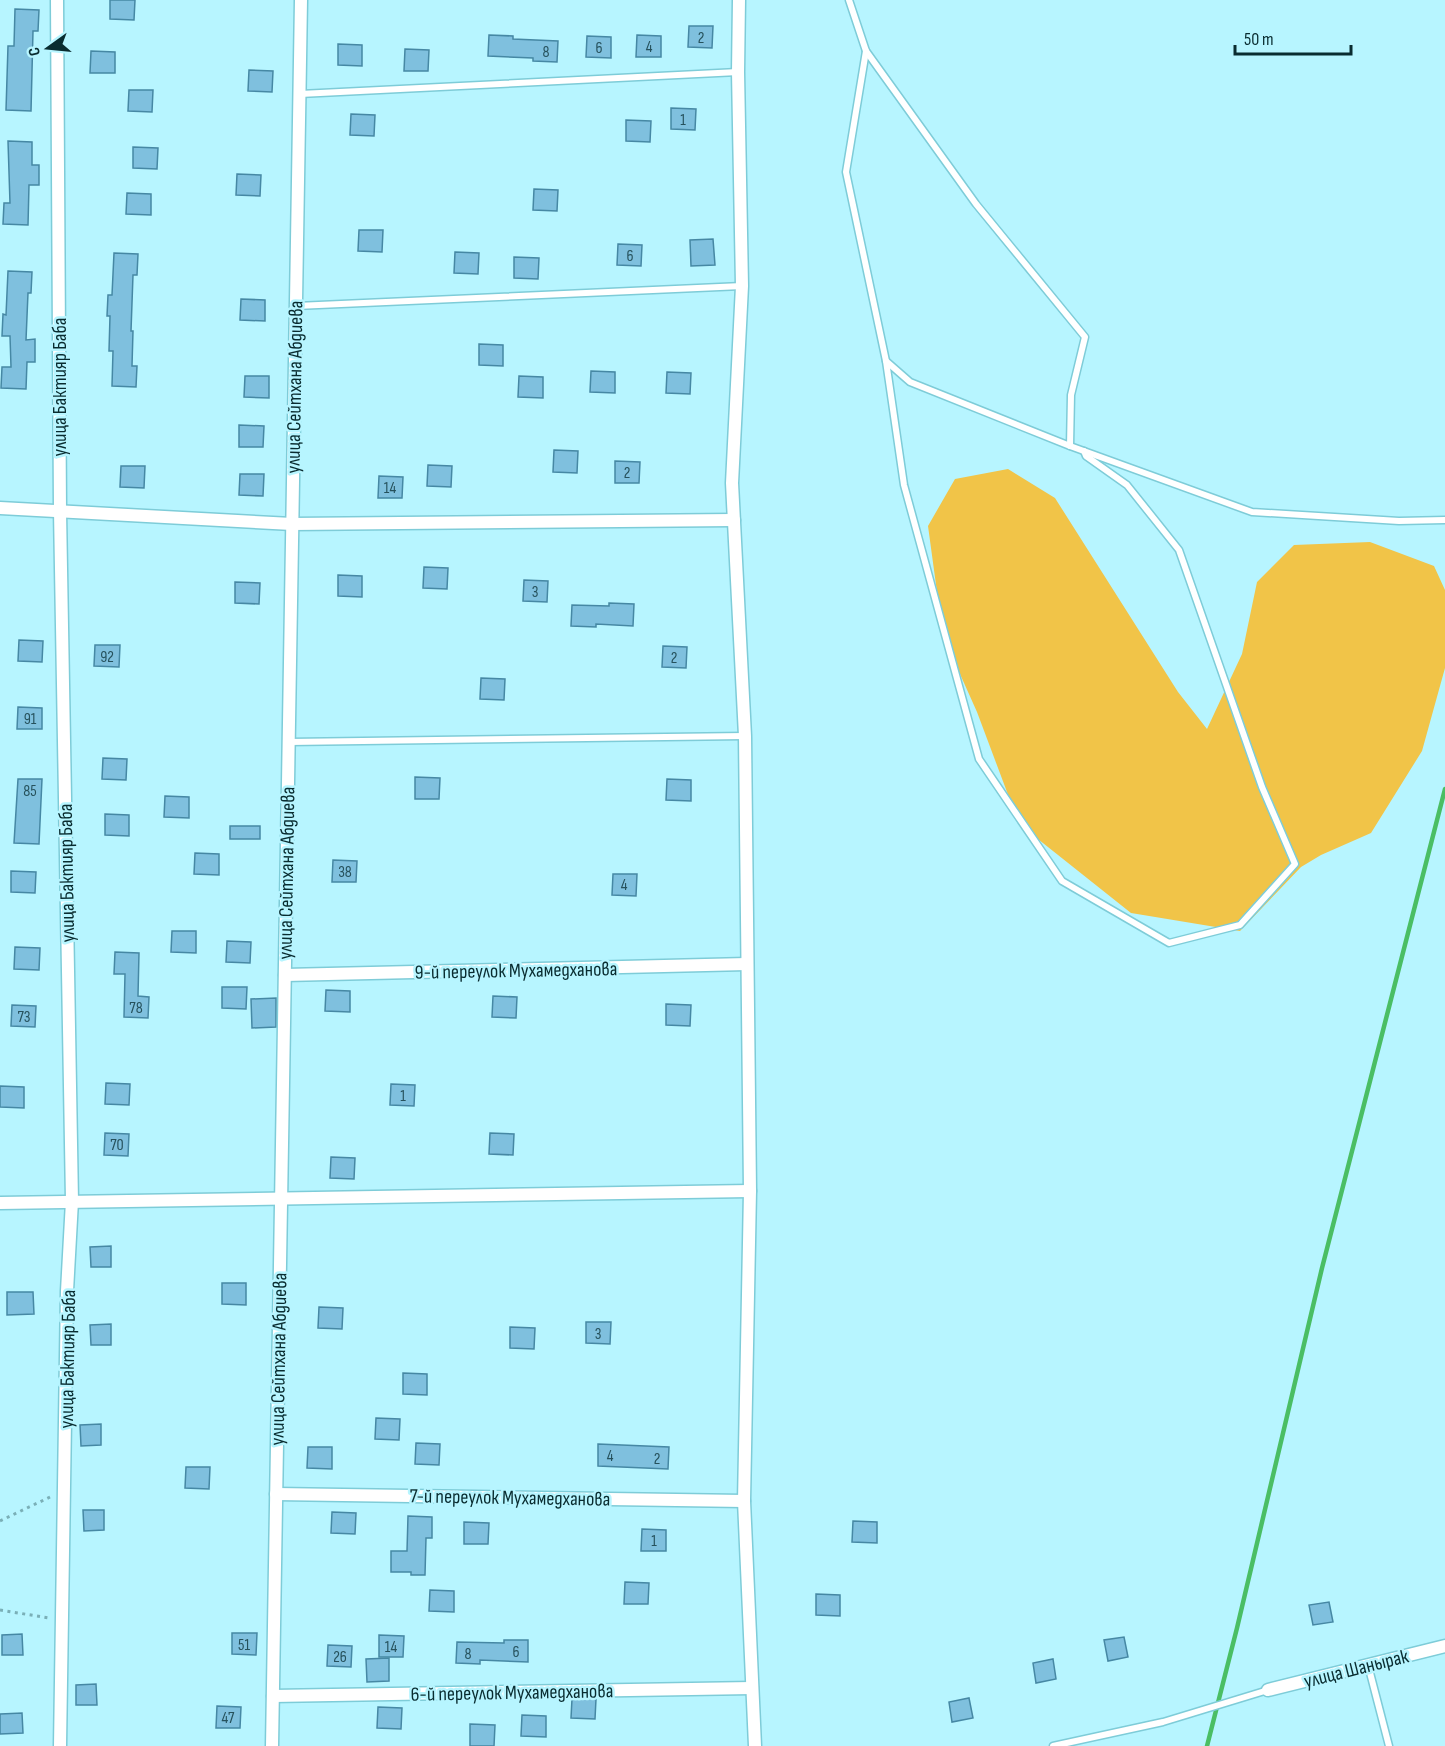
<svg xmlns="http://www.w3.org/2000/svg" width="1445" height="1746" viewBox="0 0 1445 1746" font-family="'Sofia Sans Condensed',sans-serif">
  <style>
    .green { fill: #f1c448 }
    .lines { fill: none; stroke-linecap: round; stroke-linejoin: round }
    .stream { stroke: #4abe64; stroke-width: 4.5 }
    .building { fill: #7fc0de; stroke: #4688a4; stroke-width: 1.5 }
    .lane-casing { stroke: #7eccd8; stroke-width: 9 }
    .street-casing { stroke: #7eccd8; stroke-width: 15 }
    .path { stroke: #7aafb7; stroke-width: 3; stroke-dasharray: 3 4.5; stroke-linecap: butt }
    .lane { stroke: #fff; stroke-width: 6 }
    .street { stroke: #fff; stroke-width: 12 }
    .labels { text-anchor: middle; stroke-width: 5; stroke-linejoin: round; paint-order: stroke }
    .number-label { font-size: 16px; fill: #26515c }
    .street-label { font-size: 20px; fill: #092c30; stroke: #b7f5ff }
  </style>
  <rect width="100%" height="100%" fill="#b7f5ff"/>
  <polygon class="green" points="1008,469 1055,498 1178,692 1207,729 1242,654 1257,582 1294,545 1370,542 1434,566 1445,590 1445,668 1422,751 1371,833 1321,855 1301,867 1240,931 1131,913 1019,824 977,712 943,636 928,526 955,479"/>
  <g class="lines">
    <polyline class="stream" points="1207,1746 1237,1628 1322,1268 1445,789"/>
  </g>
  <g class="building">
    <polygon points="110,0 135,0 134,20 110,19"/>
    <polygon points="15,9 39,10 38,31 33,31 31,111 6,110 8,46 14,46"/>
    <polygon points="689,26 713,26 712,48 688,47"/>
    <polygon points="489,35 513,36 513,39 558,41 557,62 533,61 533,58 488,56"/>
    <polygon points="637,35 661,36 661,57 636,57"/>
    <polygon points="587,36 611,37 611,58 586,57"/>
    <polygon points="338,44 362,45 362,66 338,65"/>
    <polygon points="405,49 429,50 428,71 404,71"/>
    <polygon points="91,51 115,52 115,73 90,73"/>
    <polygon points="249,70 273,71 272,92 248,91"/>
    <polygon points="129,90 153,90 152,112 128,111"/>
    <polygon points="671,108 696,109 695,130 671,129"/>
    <polygon points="351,114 375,115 374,136 350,135"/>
    <polygon points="626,120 651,121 650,142 626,141"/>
    <polygon points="8,141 32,142 32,165 39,165 39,185 29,185 28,225 3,224 4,203 10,203"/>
    <polygon points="133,147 158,148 157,169 133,168"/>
    <polygon points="237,174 261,175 260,196 236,195"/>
    <polygon points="534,189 558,190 557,211 533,210"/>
    <polygon points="127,193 151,194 151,215 126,214"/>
    <polygon points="359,230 383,230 382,252 358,251"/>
    <polygon points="713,239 715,265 691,266 690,240"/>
    <polygon points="618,244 642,245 641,266 617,265"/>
    <polygon points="455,252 479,253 478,274 454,273"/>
    <polygon points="114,253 138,254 137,275 133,275 131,331 133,331 132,366 137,366 136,387 112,386 113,351 109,351 110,316 107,316 108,295 112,295"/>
    <polygon points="514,257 539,258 538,279 514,278"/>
    <polygon points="8,271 32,272 31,293 28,293 26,340 35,339 35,362 27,362 26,389 1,388 2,367 11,367 10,336 2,336 3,314 6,315"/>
    <polygon points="241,299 265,300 265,321 240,320"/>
    <polygon points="479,344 503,345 503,366 479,365"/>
    <polygon points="591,371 615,372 615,393 590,392"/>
    <polygon points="667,372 691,373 690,394 666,393"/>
    <polygon points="245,376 269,376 269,398 244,397"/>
    <polygon points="519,376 543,377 543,398 518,397"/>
    <polygon points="239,425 264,426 263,447 239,447"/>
    <polygon points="554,450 578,451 577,473 553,472"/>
    <polygon points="615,461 640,462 639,483 615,483"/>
    <polygon points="428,465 452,466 451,487 427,486"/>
    <polygon points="121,466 145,466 144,488 120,487"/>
    <polygon points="240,474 264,474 263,496 239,495"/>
    <polygon points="379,476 403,477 402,498 378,498"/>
    <polygon points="424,567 448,568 447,589 423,588"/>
    <polygon points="338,575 362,576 362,597 338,596"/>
    <polygon points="524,580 548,581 547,602 523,601"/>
    <polygon points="235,582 260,583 259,604 235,603"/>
    <polygon points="609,603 634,604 633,626 596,624 596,627 571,626 572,605 609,606"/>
    <polygon points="19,640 43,641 42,662 18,661"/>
    <polygon points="95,645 120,645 119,667 94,666"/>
    <polygon points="663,646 687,647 686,668 662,667"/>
    <polygon points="481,678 505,679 504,700 480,699"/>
    <polygon points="18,707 42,708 42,729 17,729"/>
    <polygon points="103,758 127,759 126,780 102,779"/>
    <polygon points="415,777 440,778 439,799 415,799"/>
    <polygon points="18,779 42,779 39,844 14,843"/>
    <polygon points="667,779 691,780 691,801 666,800"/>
    <polygon points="165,796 189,797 189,818 164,817"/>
    <polygon points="105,814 129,815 129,836 105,835"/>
    <rect x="230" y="826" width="30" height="13"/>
    <polygon points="195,853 219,854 219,875 194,874"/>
    <polygon points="333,860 357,861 356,882 332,882"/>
    <polygon points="11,871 36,872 35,893 11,892"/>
    <polygon points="613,874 637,874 636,896 612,895"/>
    <polygon points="172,931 196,931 196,953 171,952"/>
    <polygon points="227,941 251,942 250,963 226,962"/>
    <polygon points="15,947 40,948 39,970 14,969"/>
    <polygon points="115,952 139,953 138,996 149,997 148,1018 124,1017 125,974 114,974"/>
    <polygon points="222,987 247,987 246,1009 222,1008"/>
    <polygon points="326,990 350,991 350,1012 325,1011"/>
    <polygon points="493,996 517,997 516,1018 492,1017"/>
    <polygon points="276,998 276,1027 252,1028 251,999"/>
    <polygon points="666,1004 691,1005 690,1026 666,1025"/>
    <polygon points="12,1005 36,1006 35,1027 11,1026"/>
    <polygon points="106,1083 130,1084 129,1105 105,1104"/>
    <polygon points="391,1084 415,1085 414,1106 390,1105"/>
    <polygon points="0,1086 24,1087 24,1108 0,1107"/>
    <polygon points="105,1133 129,1134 128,1156 104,1155"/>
    <polygon points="490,1133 514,1134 513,1155 489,1154"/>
    <polygon points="331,1157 355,1158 354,1179 330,1178"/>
    <polygon points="111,1246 111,1267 91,1267 90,1247"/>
    <polygon points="222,1283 246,1283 246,1305 222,1304"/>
    <polygon points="7,1292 33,1292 34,1314 7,1315"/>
    <polygon points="319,1307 343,1308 342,1329 318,1328"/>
    <polygon points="586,1322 611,1322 610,1344 586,1343"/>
    <polygon points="111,1324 111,1345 91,1345 90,1325"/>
    <polygon points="510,1327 535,1328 534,1349 510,1348"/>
    <polygon points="403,1373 427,1374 427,1395 403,1394"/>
    <polygon points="376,1418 400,1419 399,1440 375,1439"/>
    <polygon points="101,1424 101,1445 81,1446 80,1425"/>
    <polygon points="416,1443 440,1444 439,1465 415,1464"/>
    <polygon points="598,1444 669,1447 668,1469 598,1466"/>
    <polygon points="308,1447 332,1447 332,1469 307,1468"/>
    <polygon points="186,1467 210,1467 209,1489 185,1488"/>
    <polygon points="83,1510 104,1510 104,1530 84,1531"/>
    <polygon points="332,1512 356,1513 355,1534 331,1533"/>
    <polygon points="408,1516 432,1517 432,1538 426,1538 425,1575 411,1575 411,1572 391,1572 391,1551 407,1551"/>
    <polygon points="853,1521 877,1522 877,1543 852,1542"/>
    <polygon points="464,1522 489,1523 488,1544 464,1544"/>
    <polygon points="642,1529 666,1530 666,1551 641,1551"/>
    <polygon points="625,1582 649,1583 648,1604 624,1604"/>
    <polygon points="430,1590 454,1591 454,1612 429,1611"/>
    <polygon points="816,1594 840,1595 840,1616 816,1615"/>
    <polygon points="1329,1602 1333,1622 1313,1625 1309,1605"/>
    <polygon points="232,1633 257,1633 256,1655 232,1654"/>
    <polygon points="22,1634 23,1655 2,1655 2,1635"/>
    <polygon points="379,1635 404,1636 403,1657 379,1657"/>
    <polygon points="1124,1637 1128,1657 1108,1661 1104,1640"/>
    <polygon points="504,1640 528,1640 528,1662 480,1660 480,1664 456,1663 457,1642 504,1643"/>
    <polygon points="328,1645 352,1646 351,1667 327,1666"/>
    <polygon points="389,1658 389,1681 367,1682 366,1659"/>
    <polygon points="1053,1659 1056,1679 1036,1683 1033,1663"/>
    <polygon points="96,1684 97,1705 76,1705 76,1685"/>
    <polygon points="969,1698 973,1718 952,1722 949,1702"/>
    <polygon points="572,1699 596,1699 595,1719 571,1718"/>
    <polygon points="217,1706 241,1707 240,1728 216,1728"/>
    <polygon points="378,1707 402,1708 401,1729 377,1728"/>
    <polygon points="22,1713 23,1733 0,1734 0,1714"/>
    <polygon points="522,1715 546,1716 546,1737 521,1736"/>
    <polygon points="470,1724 495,1725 494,1746 470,1746"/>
  </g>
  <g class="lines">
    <g class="lane-casing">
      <g id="lane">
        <polyline points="849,0 866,51 976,204 1085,337 1071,395 1070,446"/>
        <polyline points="866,51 846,172 886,361 904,485 979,759 1062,881 1169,943 1240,925 1295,864 1262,787 1179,550 1127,485 1086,456 1084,451"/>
        <polyline points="300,94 738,72"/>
        <polyline points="296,306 742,286"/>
        <polyline points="886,361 910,382 1070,446 1252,512 1399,521 1445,520"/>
        <polyline points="289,742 745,736"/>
        <polyline points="1368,1665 1389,1746"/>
        <polyline points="1053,1746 1163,1722 1268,1690"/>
      </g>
    </g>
    <g class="street-casing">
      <g id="street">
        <polyline points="57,0 60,511 72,1201 67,1291 60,1746"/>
        <polyline points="739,0 738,72 742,286 732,483 745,736 750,1191 744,1501 755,1746"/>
        <polyline points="0,508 292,524 734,520"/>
        <polyline points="285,975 747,964"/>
        <polyline points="0,1203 750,1191"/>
        <polyline points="276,1494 744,1501"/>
        <polyline points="1268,1690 1445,1646"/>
        <polyline points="273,1696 752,1688"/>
        <polyline points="272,1746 301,0"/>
      </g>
    </g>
    <g class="path">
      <polyline points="0,1521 50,1497"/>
      <polyline points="0,1610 49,1618"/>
    </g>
    <use href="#lane" class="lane"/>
    <use href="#street" class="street"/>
  </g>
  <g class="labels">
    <g class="number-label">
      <text x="701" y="43">2</text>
      <text x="649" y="52">4</text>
      <text x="599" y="53">6</text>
      <text x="546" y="57">8</text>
      <text x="683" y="125">1</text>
      <text x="630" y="261">6</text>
      <text x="627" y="478">2</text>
      <text x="390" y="493">14</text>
      <text x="535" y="597">3</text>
      <text x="107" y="662">92</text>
      <text x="674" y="663">2</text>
      <text x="30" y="724">91</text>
      <text x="30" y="796">85</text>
      <text x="345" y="877">38</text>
      <text x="624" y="890">4</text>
      <text x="136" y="1013">78</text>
      <text x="24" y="1022">73</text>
      <text x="403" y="1101">1</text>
      <text x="117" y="1150">70</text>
      <text x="598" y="1339">3</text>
      <text x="610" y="1461">4</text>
      <text x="657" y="1464">2</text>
      <text x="654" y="1546">1</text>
      <text x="244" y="1650">51</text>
      <text x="391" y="1652">14</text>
      <text x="516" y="1657">6</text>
      <text x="468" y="1659">8</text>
      <text x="340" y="1662">26</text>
      <text x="228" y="1723">47</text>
    </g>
    <g class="street-label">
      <text transform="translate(59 387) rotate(-90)" y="7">улица Бактияр Баба</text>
      <text transform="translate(294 387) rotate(-89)" y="7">улица Сейтхана Абдиева</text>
      <text transform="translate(66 873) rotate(-91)" y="7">улица Бактияр Баба</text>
      <text transform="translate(286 873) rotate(-89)" y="7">улица Сейтхана Абдиева</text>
      <text transform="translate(516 970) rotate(-1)" y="7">9-й переулок Мухамедханова</text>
      <text transform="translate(67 1359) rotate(-89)" y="7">улица Бактияр Баба</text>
      <text transform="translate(278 1359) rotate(-89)" y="7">улица Сейтхана Абдиева</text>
      <text transform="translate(510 1497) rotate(1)" y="7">7-й переулок Мухамедханова</text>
      <text transform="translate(1356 1668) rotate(-14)" y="7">улица Шанырак</text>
      <text transform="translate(512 1692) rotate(-1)" y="7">6-й переулок Мухамедханова</text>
    </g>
  </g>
  <g transform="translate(48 48) rotate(255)" stroke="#b7f5ff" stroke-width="4.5" paint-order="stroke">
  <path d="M0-4.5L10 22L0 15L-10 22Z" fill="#092c30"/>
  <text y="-9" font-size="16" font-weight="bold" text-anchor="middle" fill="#092c30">С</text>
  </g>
  <path d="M1235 45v9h116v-9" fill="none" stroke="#092c30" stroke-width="3"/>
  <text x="1244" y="45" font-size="18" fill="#092c30" stroke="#b7f5ff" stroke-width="4.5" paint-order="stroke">50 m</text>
</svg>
